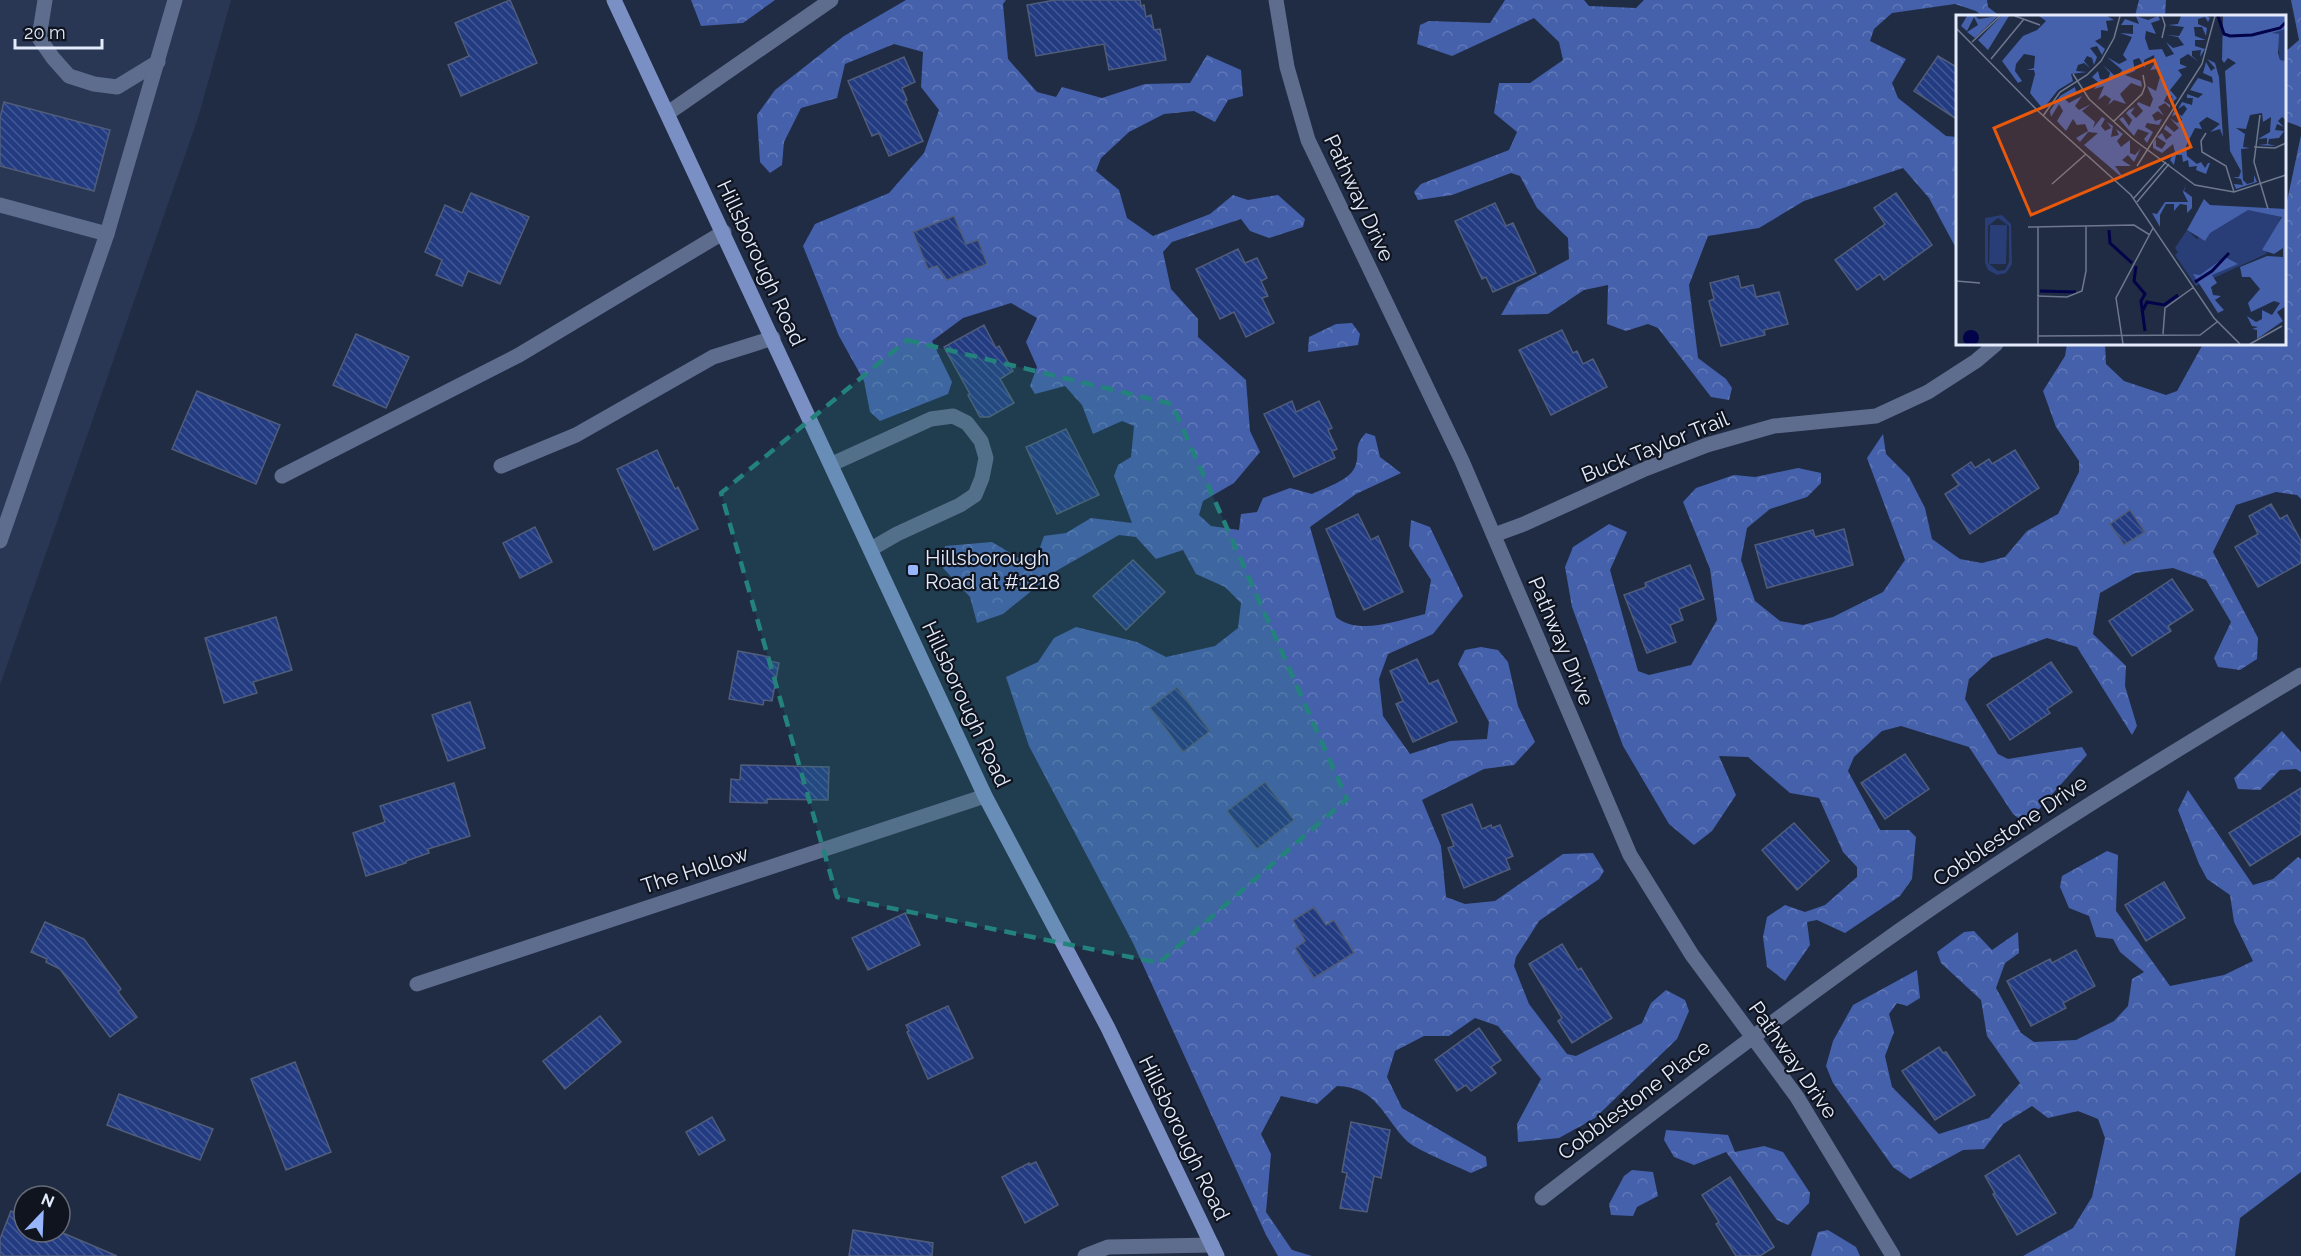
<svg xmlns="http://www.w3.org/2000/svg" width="2301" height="1256" viewBox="0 0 2301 1256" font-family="Raleway,sans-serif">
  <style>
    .built { fill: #293654 }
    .forest { fill: url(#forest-crowns) }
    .building { fill: url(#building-back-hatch); stroke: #505d79; stroke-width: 1.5 }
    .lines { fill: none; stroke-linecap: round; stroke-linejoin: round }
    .service { stroke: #5e6c8d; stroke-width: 15 }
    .minor { stroke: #5e6c8d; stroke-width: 15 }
    .secondary { stroke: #7a90c5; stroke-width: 15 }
    .marked { fill: #24827c; fill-opacity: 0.2; stroke: #24827c; stroke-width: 4.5; stroke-dasharray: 12 8; stroke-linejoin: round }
    .poi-dot { fill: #97b6fd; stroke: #0f141f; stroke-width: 2 }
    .labels { text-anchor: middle; stroke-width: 4.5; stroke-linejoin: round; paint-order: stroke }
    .street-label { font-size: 21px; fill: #e3ebfc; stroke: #0f141f }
    .poi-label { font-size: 21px; fill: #e3ebfc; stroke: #0f141f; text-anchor: start }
    .inset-river { fill: none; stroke: #020349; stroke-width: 3 }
    .inset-road { fill: none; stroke: #6e788e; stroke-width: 1.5 }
    .view { fill: #e8590c; fill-opacity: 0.15; stroke: #e8590c; stroke-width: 3 }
    .inset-edge { fill: none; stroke: #e3ebfc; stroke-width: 3 }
  </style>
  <defs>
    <pattern id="forest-crowns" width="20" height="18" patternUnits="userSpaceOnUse" patternTransform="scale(1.5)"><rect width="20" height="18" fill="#4561ab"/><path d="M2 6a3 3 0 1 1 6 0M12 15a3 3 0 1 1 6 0" fill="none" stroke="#6078b7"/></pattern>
    <pattern id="building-back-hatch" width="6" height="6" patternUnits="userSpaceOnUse" patternTransform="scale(1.5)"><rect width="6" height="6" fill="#233b81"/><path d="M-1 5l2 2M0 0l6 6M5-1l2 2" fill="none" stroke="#435894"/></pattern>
  </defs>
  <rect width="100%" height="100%" fill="#202b44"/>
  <polygon class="built" points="0,0 231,0 198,118 0,685"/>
  <g class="forest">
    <polygon points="691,0 775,0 743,23 701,26"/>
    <path d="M906,0H1006L1003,4L1008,59L1037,92L1056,97L1062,87L1102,98L1145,84L1190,83L1207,55L1241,70L1243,96L1228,100L1215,122L1194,111L1164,114L1129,132L1101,158L1096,171L1119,190L1127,218L1153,236L1210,214L1233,195L1248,200L1278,195L1305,219L1303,227L1269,238L1250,231L1241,219L1172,242L1163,252L1171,289L1198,319V337L1246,380L1250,431L1260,452L1234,483L1203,501L1199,515L1211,526L1239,530L1241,514L1257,512L1263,498L1290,488L1312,494C1324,488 1349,481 1355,467C1361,453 1352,447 1366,433L1375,436L1380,457L1401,473L1356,494L1310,527L1336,617C1358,636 1399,620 1425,614L1431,580L1409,546L1411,520L1430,527L1463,596L1433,634L1388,654L1379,679L1383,716L1410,754L1450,741L1487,739L1489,722L1458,664L1465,650L1481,647L1498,650L1508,662L1518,706L1535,742L1514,765L1484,769L1422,800L1441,846L1446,897L1465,904L1495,901L1563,854L1593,853L1604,871L1599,879L1539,921L1516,957L1514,966L1529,1004L1567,1054L1576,1056L1642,1023L1651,1003L1666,990L1685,1000L1689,1011L1677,1039L1595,1118L1559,1138L1518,1142L1517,1124L1541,1079L1498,1026L1475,1018L1449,1036H1424L1395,1051L1387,1077L1402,1108L1486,1157L1487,1166L1471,1173C1458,1167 1417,1150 1408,1142C1383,1118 1378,1087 1337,1086L1317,1104L1281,1096L1261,1134L1271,1154L1266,1212L1292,1250L1312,1256H1278L1266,1235L1133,943L1029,746L1006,677L1038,662L1054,638L1076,627L1137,642L1166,657L1215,646L1238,628L1241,603L1225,587L1196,574L1183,550L1156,559L1136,537L1119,535L1056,571L1003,614L977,623L970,597L942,567L945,546L992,542L1025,562L1038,553L1044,536L1066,533L1091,518L1132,523L1114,476L1118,465L1131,457L1134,426L1122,421L1093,434L1082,405L1065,386L1035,394L1030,386L1037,367L1026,342L1037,318L1011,303L963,318L932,341L952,382L948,394L880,421L870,412L864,381L839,336L803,246L815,224L889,193L924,153L939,110L921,87L923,52L894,44L845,64L837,98L801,108L784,142L782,165L770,173L760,162L757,115L775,90L844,36Z"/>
    <polygon points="1505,0 1584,0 1589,6 1636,8 1644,0 1987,0 1988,7 2000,16 1982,16 1976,11 1955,4 1892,13 1874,29 1870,41 1906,59 1892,83 1898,98 1946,136 1957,137 1957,250 1929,198 1903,168 1804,201 1759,228 1708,236 1689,285 1698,358 1726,379 1732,388 1729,400 1711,397 1658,328 1648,324 1626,331 1607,324 1608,285 1584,290 1548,314 1501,315 1517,287 1569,259 1568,238 1537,208 1520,176 1511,173 1452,195 1418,200 1414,192 1421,184 1509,150 1517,132 1494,113 1499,83 1530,83 1563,60 1559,42 1534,18 1452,56 1417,44 1420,25 1429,21 1490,23"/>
    <polygon points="2139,0 2166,0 2165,16 2135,16"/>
    <polygon points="2291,0 2301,0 2301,127 2285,121 2285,52 2299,40"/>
    <polygon points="2301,135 2301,499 2297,495 2276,492 2236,505 2213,552 2258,638 2257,659 2240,670 2218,667 2214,658 2231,622 2206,580 2173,568 2135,573 2100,593 2093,634 2126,666 2125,686 2137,726 2132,735 2077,647 2047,638 1992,658 1969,679 1965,699 1998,754 2008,759 2082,747 2087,755 2031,818 2021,820 2013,814 1969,747 1901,726 1882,731 1854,757 1848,771 1880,830 1909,830 1916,837 1912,879 1900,896 1845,933 1817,920 1807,922 1810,945 1785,981 1767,967 1763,937 1767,917 1785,905 1805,912 1825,905 1857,877 1857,867 1843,852 1819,798 1790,793 1748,757 1719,756 1736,795 1712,831 1694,845 1669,824 1623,746 1572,607 1565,567 1573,547 1609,524 1627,532 1610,570 1638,671 1649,675 1691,665 1717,620 1710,569 1683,502 1696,488 1734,475 1755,477 1798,468 1821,473 1821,483 1807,497 1770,509 1747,528 1741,560 1755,601 1780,621 1803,625 1833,617 1883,592 1905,560 1867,458 1883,434 1886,454 1909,477 1925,508 1932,539 1960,559 1982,563 2005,557 2027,531 2058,514 2079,472 2079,461 2056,427 2043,391 2065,356 2067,344 2105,344 2106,364 2124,381 2166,395 2177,391 2203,344 2284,344 2285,211"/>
    <polygon points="1352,323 1360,334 1358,345 1308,352 1309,337 1336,324"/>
    <polygon points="2282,731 2301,752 2301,772 2296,769 2280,770 2260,790 2238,789 2234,778"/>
    <polygon points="2188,790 2253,885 2273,879 2298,857 2301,859 2301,1172 2240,1218 2235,1256 2023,1256 2073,1228 2092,1197 2105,1138 2098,1119 2078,1111 2048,1118 2032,1106 2003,1124 1984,1149 1963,1150 1910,1179 1893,1167 1833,1083 1826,1066 1833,1041 1853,1005 1917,970 1920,998 1907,1006 1897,1003 1889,1014 1894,1032 1885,1056 1892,1087 1939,1134 1989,1118 2020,1083 1987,1036 1981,1000 1941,963 1937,952 1964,932 1974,931 1992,950 2018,932 2019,953 2005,963 1996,988 2021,1033 2034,1042 2076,1040 2114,1021 2128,1006 2132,979 2144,972 2120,952 2113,939 2096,937 2089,916 2069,908 2060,887 2062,876 2107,851 2118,855 2116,911 2170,986 2224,975 2253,961 2234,922 2230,895 2207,879 2199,864 2178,810"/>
    <polygon points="1666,1130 1728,1135 1735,1152 1764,1146 1783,1152 1810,1193 1809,1203 1788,1225 1777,1220 1726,1152 1694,1165 1674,1157 1664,1140"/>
    <polygon points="1632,1170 1653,1172 1658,1196 1637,1207 1633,1216 1611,1215 1609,1204 1624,1176"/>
    <polygon points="1828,1230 1856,1247 1860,1256 1811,1256 1818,1232"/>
  </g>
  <g class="building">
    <polygon points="510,0 537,63 461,96 448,65 469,56 455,23"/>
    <polygon points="1055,0 1140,0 1141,6 1144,5 1146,17 1151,15 1154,30 1160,29 1166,60 1109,70 1104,44 1036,56 1027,5"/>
    <polygon points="1938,56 1958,68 1958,120 1914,91"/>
    <polygon points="904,57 915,82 902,88 907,100 905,101 923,141 889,156 879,133 872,136 848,81"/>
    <polygon points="4,102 110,130 94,191 0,166 0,118"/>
    <polygon points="471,193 529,217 500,284 468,271 462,286 436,275 442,260 425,252 445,205 462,213"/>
    <polygon points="1896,193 1932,245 1884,280 1880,274 1857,290 1835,260 1885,224 1874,208"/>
    <polygon points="1495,203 1506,226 1513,223 1536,273 1493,292 1486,277 1482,279 1455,221"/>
    <polygon points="954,216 966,244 978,240 987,264 947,280 937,266 928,269 913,232"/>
    <polygon points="1238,249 1245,263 1257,258 1267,278 1261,281 1268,296 1262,298 1274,323 1246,337 1234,312 1220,319 1196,269"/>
    <polygon points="1738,276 1741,288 1753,285 1756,297 1779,292 1788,324 1764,330 1765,335 1721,346 1709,301 1714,299 1710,283"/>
    <polygon points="984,325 996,348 999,346 1013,371 1000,379 1014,403 989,417 980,417 968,395 970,394 944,347"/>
    <polygon points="1562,330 1573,353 1577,351 1583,364 1593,359 1607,387 1551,415 1519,350"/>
    <polygon points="356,334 409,357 386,408 333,385"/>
    <polygon points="197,391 280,425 256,484 172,449"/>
    <polygon points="1292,401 1296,412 1319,401 1332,428 1328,430 1337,449 1332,451 1335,458 1294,477 1264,414"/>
    <polygon points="1066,429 1099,495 1057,514 1026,447"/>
    <polygon points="657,450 675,489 678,487 698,529 654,550 617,469"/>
    <polygon points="2015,450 2039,488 1970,534 1945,494 1959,485 1952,475 1971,462 1975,468 1989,459 1992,464"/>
    <polygon points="2271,504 2280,519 2287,515 2301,541 2301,563 2258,587 2235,547 2258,534 2249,516"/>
    <polygon points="2130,510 2145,532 2124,545 2110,524"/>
    <polygon points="1358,514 1371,540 1378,536 1403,592 1364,610 1326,529"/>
    <polygon points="535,527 552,562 520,578 503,543"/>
    <polygon points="1844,529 1853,565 1767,588 1755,545 1813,530 1815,537"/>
    <polygon points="1133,560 1165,592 1126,630 1093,596"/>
    <polygon points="1690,565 1704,599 1679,609 1683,620 1670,625 1676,642 1647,653 1624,595 1646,587 1645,583"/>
    <polygon points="2172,579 2193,610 2168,626 2171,631 2132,656 2109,621"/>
    <polygon points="276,617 292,670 253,682 257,693 224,703 205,638"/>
    <polygon points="738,651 770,657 769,661 779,663 772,701 764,700 763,705 729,699"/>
    <polygon points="1417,659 1429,684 1438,680 1457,722 1413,742 1396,704 1403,701 1390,671"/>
    <polygon points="2051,662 2072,692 2047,709 2050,713 2010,740 1987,705"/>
    <polygon points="1177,687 1210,731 1183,752 1150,708"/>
    <polygon points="470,702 485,748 448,761 432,715"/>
    <polygon points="1905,754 1929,789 1885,819 1861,783"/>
    <polygon points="741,765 829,767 828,800 767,799 767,803 730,802 731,779 740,780"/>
    <polygon points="1265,782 1294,820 1257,849 1227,811"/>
    <polygon points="454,783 470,836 428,849 429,853 406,861 406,863 366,876 353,833 385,822 380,806"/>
    <polygon points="2301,788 2301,834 2250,866 2229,833"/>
    <polygon points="1472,804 1482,829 1491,825 1492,828 1500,825 1513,856 1506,859 1510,869 1464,888 1448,848 1454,846 1442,815"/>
    <polygon points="1794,823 1829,861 1797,890 1762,850"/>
    <polygon points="2164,882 2185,918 2146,941 2125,905"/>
    <polygon points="1314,907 1326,925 1334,920 1354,953 1314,978 1295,948 1305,941 1293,920"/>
    <polygon points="905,913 920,945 868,970 852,938"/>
    <polygon points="45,922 84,939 121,989 118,992 137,1017 110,1037 60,969 46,962 47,959 31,952"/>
    <polygon points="1562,944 1578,970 1581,968 1612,1018 1572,1043 1558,1021 1562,1018 1529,964"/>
    <polygon points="2076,950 2095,986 2063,1003 2066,1008 2031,1026 2007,981 2050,959 2052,963"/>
    <polygon points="948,1006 973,1058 928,1079 907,1032 909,1031 906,1025"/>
    <polygon points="600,1016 621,1042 565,1089 543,1061"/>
    <polygon points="1479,1028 1501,1060 1491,1067 1496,1073 1471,1091 1466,1085 1457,1091 1435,1060"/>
    <polygon points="1939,1047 1943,1053 1946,1052 1975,1095 1935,1120 1902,1071"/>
    <polygon points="295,1062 331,1152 286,1170 251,1079"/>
    <polygon points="119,1094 213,1129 200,1160 107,1125"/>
    <polygon points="712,1117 725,1140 699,1155 686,1132"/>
    <polygon points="1351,1122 1390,1130 1381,1178 1374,1176 1367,1212 1340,1208 1347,1173 1342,1172"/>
    <polygon points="2019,1155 2056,1213 2017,1235 1993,1194 1995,1193 1985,1176"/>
    <polygon points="1036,1162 1058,1205 1025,1223 1002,1177 1029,1163 1029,1165"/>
    <polygon points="1730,1177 1774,1247 1760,1256 1736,1256 1716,1224 1719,1222 1702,1195"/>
    <polygon points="24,1201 24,1232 60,1232 60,1216 69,1220 63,1233 117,1256 0,1256 0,1239 11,1211 18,1214"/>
    <polygon points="853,1230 933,1243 932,1256 849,1256"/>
  </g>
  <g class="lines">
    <g class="service">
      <polyline points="45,0 39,38 53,58 69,76 94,84 117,87 158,62"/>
      <polyline points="0,205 107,234"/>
      <polyline points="832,464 931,419 953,416 967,423 981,441 986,458 982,478 975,495 960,505 897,534 871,549"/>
      <polyline points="501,466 576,435 713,357 773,338"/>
      <polyline points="282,476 519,355 724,232"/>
      <polyline points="0,541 107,234 175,0"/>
      <polyline points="1085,1256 1108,1247 1212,1245"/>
    </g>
    <g class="minor">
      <polyline points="1276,0 1287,67 1308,140 1462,461 1630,855 1692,955 1797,1097 1893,1256"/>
      <polyline points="668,113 831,0"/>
      <polyline points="1494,535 1524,524 1645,469 1707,445 1774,426 1876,416 1928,392 1976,361 1996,344"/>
      <polyline points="417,984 985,796"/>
      <path d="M1542,1198C1653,1112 1765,1026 1879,945C2015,848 2158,761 2301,675"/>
    </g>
    <polyline class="secondary" points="614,0 985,796 1108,1028 1217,1256"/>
  </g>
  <path class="marked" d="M907,340L1172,404L1347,799L1159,963L837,897L721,493Z"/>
  <rect class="poi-dot" x="907" y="564" width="12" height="12" rx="3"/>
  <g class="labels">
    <g class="street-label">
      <text transform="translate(1359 198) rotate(65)" y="7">Pathway Drive</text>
      <text transform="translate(761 263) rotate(65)" y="7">Hillsborough Road</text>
      <text transform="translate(1655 447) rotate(-22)" y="7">Buck Taylor Trail</text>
      <text transform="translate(1561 641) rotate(67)" y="7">Pathway Drive</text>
      <text transform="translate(966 704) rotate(65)" y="7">Hillsborough Road</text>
      <text transform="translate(2010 831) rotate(-34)" y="7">Cobblestone Drive</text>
      <text transform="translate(695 870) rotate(-18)" y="7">The Hollow</text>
      <text transform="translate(1793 1060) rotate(55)" y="7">Pathway Drive</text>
      <text transform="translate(1634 1100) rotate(-37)" y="7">Cobblestone Place</text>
      <text transform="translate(1184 1138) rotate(64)" y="7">Hillsborough Road</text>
    </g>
    <g class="poi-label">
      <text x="925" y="565">Hillsborough<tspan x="925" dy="24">Road at #1218</tspan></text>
    </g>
  </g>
  <g transform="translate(1956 15)">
    <rect width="330" height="330" fill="#202b44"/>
    <path d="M330,14V46L324,45L322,30L314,18ZM289,193L328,194L310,239L240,271L219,240L222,237L219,233L231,215L241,224ZM46,200L55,209L56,249L50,258L41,260L32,255L29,248V203ZM42,203L53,211V247L49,255L42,256L32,248V211ZM34,210H51L50,249H33Z" fill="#293e76" fill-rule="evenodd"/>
    <path d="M11,1H19L23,4L42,1L19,23L11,17L22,10L18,2L11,16L5,11ZM45,1H53L32,35L22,25ZM83,1H151L158,5L150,6L152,16L145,15V23L139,26L149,34L146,40L141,31L134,33L141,42L138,50L136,43L131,41L128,46L134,53L128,48L122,50L120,56L131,57L115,59L117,66L102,75L87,94L74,78L79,59L78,55H71L78,53L79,41L68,39L60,49L59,56L66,66L62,68L46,46L67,21L81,15L90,6ZM180,1L192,5L202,1L204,5L195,8L200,19L190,16L189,23L193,35L206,34L210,42L218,39L210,27L217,33L228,30L222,22L211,20L223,21L228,12L212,10L222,9L225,1H251L254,3L252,7L249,2L242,4V9L251,13L250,21L246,12H238L239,21L250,25H239V31L249,34L244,42L245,35L236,36V41L243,47L232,39L224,44V49L229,51L231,52L222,55L226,60L214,75L221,83L217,87L216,81L211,80L208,86L214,90V93L209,88L202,92L208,101L202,96L196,100L199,106L206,104L203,110L191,108L189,112L197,117L191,128L188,124L193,118L182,114L178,121L163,104L167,102L173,111L176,105L170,98L173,95L179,92L175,98L180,103L187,96L181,89L182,87L194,92L197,84L191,71L200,76L204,62L202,54L194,55L199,48L198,40L188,45L189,53L183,43L177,45L179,56L169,60L185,66L186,72L175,68L164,79L170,89L158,85L152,90L155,84L149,80L142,85L148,71L138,74L143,68L136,62L142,56L144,64L152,65L154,58L147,50L158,60L164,59L166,55L151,42L163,49L171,45L167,40L176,22L164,18L177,19V10H165L169,4L183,9ZM267,1H330V14L316,18L323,19L322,38L324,45L330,46V105L326,102L322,106L328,112L321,109L319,115L328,116L323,123L313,124L312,129L320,131L302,130L311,129V123L302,124L314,117L315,102L307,107L306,98L294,100L290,114L280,113L289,119L287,132L294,133L285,134L287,165L291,169L298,167V160L301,167L280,174L278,169L287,170L285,164L277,162H283L285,156L274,136L269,56L280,48L272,43L268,48L266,45ZM251,44L259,48L263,62L267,122L264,114L254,117L264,109L251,102L243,108L246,114L239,113L230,131L231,141L241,149L245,147L249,153L252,148H254L250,159L240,155L241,151L233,152L232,145L227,147L226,140H220L218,150L214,145L219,137L217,129L206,138L197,133V128L200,124V131L206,134L210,128L201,122L206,118L210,125L216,120L208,114L210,110L218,117L223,113L214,103L221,108L226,105L223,99L216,101L218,96L226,101L231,94L228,90L222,94L226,87L236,90L237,83H231V79L242,83L247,79L234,75L242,63L257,68L256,62L247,58L250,47L255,56L259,53ZM119,72L120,77L108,83L113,88L126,81L119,91L123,95L135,89L126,96L139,107L137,113L146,102L149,104L145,111L149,116L155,113L151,107L157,111L155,122L163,120L160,114L167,119L161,126L165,132L174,125V138L179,140L185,133L178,147L172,140L166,145L175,151H159L168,164L128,130L142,118L132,117L124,127L120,123L132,116L129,109L121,110L117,104L110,116L101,106L107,96L103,89L95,102L94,96L104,81ZM230,169L228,176L236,182V193L231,198V190L224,189L218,196V189H210L204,200V212L196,198L201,199L209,187H232L227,177ZM248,184L254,190L330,194V291L321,297L327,306L301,324V315L296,314L302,312L296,311L291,301L300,307L306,304V295L316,300L324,288L318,286L295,297L292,288L304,274L294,262H286L284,252L311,241L327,242V233L318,239L306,235L326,202L292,195L254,218L249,226L231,215ZM269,242L282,249L256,260L261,268L255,272L257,280L265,281L259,285L268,295L262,298L237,259L244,260Z" fill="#4561ab"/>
    <path d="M224 241a8 8 0 1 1 16 0a8 8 0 1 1-16 0Z" fill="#293e76"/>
    <path d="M7 323a8 8 0 1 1 16 0a8 8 0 1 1-16 0Z" fill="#020349"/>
    <path class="inset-river" d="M262,1L268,19L274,21L296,20L324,13L330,7M153,215L154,228L176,248M180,251L178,266L189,279L185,286L189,316M239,267L256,256L273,238M84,276L120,277M187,295L191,287L208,290L222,280"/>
    <path class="inset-road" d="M59,1L84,10M206,1L209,10L206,23M0,13L82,96L175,180L258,303L284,329M16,27L44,1M35,44L68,4M117,59L133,84L177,124L239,170L278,177L330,160M304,100L298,147L312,194M87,101L104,77L131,60L145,46L158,23L164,1M158,106L186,79L189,71L187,60M250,118L245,126L246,137L270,151L278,177M298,132L319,133L330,128M181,151L246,49L259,1M96,169L130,139M178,183L210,147M181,187L213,149M72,212L178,210L194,220M0,266L24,268M81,281L111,282L126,276L130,256V211M207,319L209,293L238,272M82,321L244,320L261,307M82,329V212M167,329L160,283L197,213M294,329L326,311"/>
    <path class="view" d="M198,45L235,132L75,200L38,113Z"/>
    <rect width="330" height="330" class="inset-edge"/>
  </g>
  <g transform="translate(42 1214) rotate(23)"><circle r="28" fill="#0f141f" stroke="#646a77" stroke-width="1.5"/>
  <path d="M0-4.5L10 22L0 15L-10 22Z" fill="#97b6fd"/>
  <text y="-9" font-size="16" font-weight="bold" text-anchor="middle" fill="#e3ebfc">N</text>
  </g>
  <path d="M15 39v9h87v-9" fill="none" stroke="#e3ebfc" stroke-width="3"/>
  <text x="24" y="39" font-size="18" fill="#e3ebfc" stroke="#0f141f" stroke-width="4.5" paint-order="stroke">20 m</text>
</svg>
